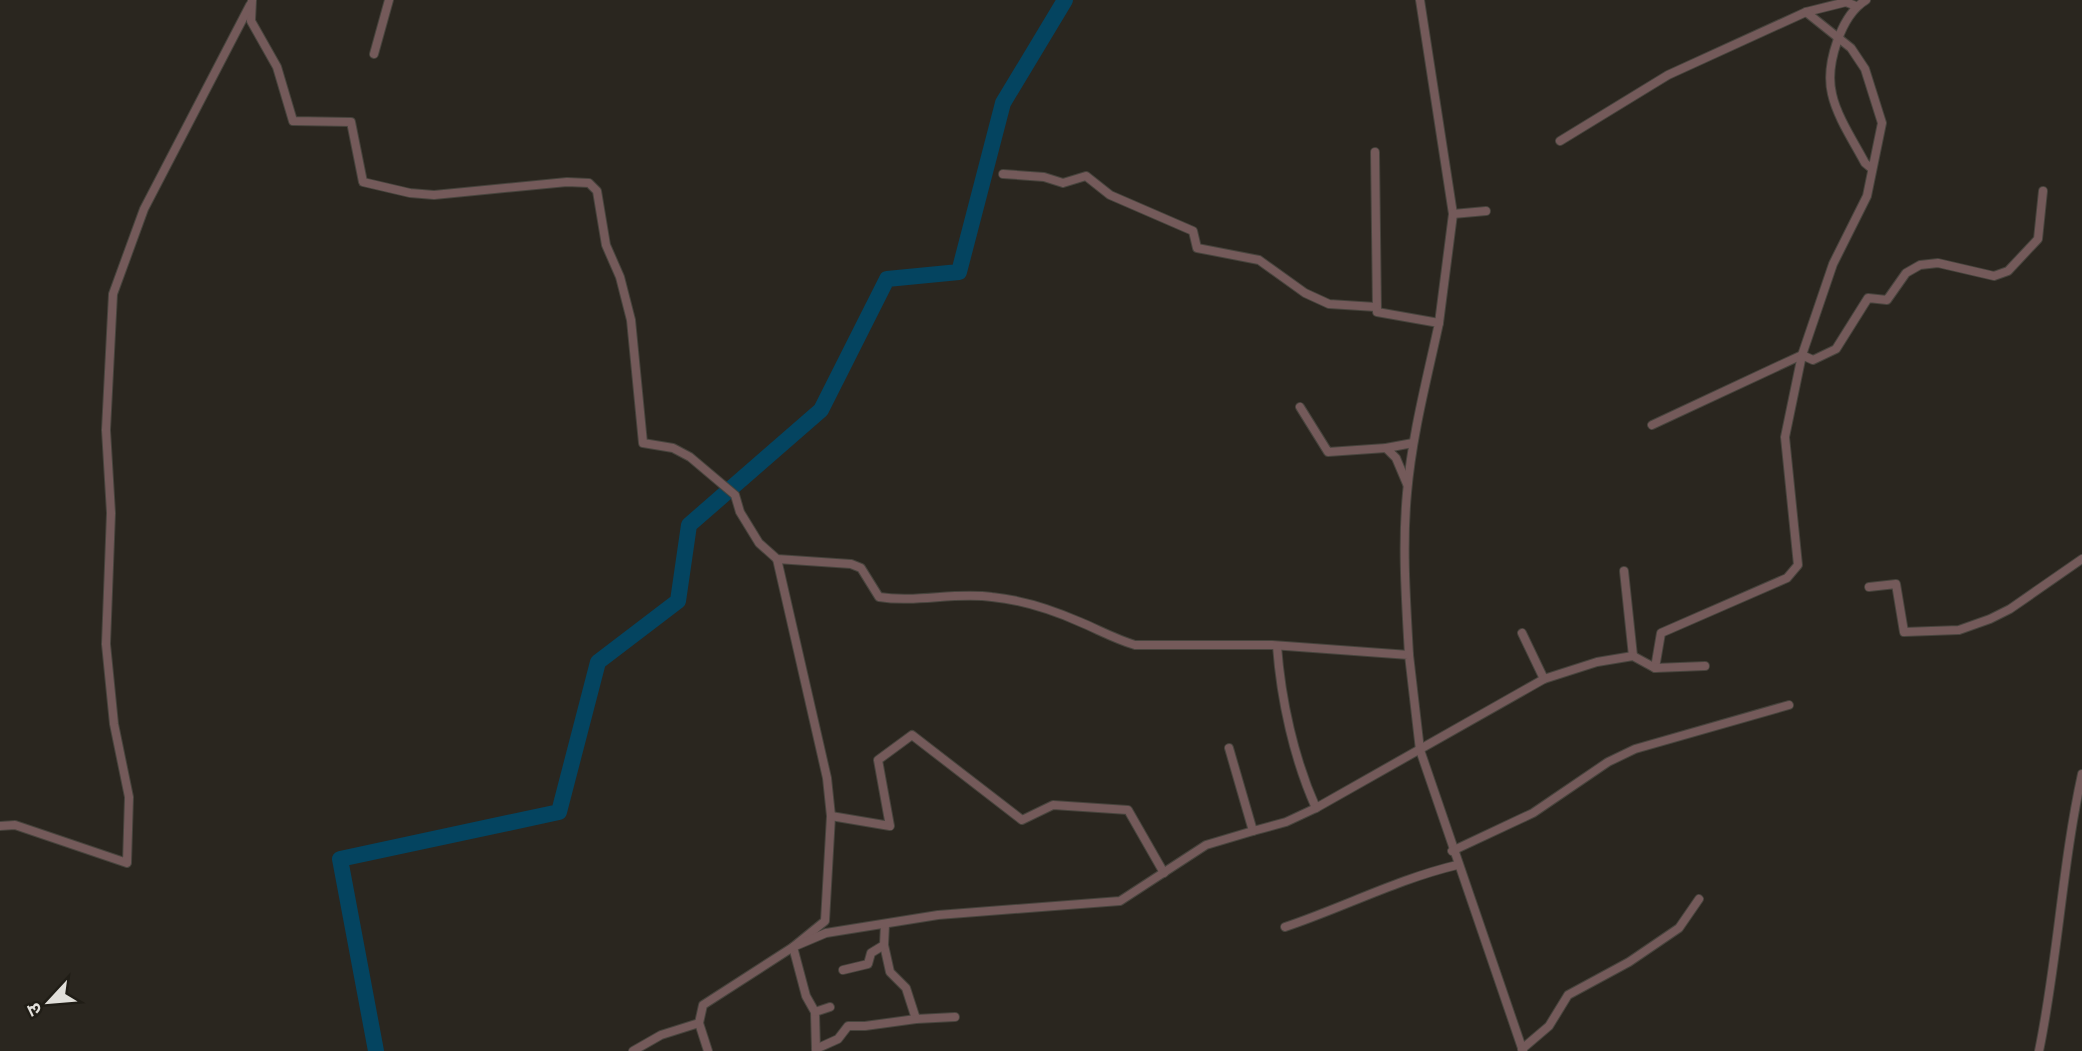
<svg xmlns="http://www.w3.org/2000/svg" width="2082" height="1051" viewBox="0 0 2082 1051" font-family="Georgia,'Noto Sans Devanagari',serif">
  <style>
    .lines { fill: none; stroke-linecap: round; stroke-linejoin: round }
    .river { stroke: #044460; stroke-width: 16 }
    .street-casing { stroke: #47443d; stroke-width: 10 }
    .street { stroke: #745a5a; stroke-width: 8 }
  </style>
  <rect width="100%" height="100%" fill="#2a261f"/>
  <g class="lines">
    <polyline class="river" points="376,1051 340,859 559,812 598,662 678,601 689,525 821,410 887,279 959,272 1003,103 1065,0"/>
    <g class="street-casing">
      <g id="street">
        <path d="M252,0L251,21L277,67L293,121L351,122L363,182L410,193L434,195L567,182L589,183L597,191L606,245L620,277L631,320L643,443L673,448L690,457L735,495L740,512L759,543L777,559L851,564L861,568L879,597C916,603 954,592 992,597C1022,600 1053,610 1080,622C1099,630 1115,639 1135,645H1272L1409,655L1420,750L1523,1051"/>
        <polyline points="1420,0 1453,214 1439,323"/>
        <path d="M1866,0C1841,15 1825,65 1832,94C1837,117 1854,142 1865,163L1871,168"/>
        <polyline points="374,54 389,0"/>
        <polyline points="1560,141 1668,75 1806,12 1846,2 1856,6"/>
        <path d="M1375,152L1377,312L1439,323C1427,379 1412,435 1407,493C1402,547 1406,601 1409,655"/>
        <polyline points="1003,174 1044,177 1063,183 1086,176 1110,195 1193,231 1197,248 1259,260 1305,293 1329,304 1376,307"/>
        <polyline points="1453,214 1486,211"/>
        <polyline points="1300,407 1328,452 1386,448"/>
        <polyline points="1652,425 1802,355 1813,360 1836,349 1868,298 1887,300 1906,273 1920,265 1938,263 1994,276 2008,271 2038,239 2043,191"/>
        <polyline points="1407,484 1396,458 1386,448 1413,443"/>
        <polyline points="777,559 827,778 831,816 825,921 793,947 806,996 815,1012 816,1051"/>
        <polyline points="1624,571 1633,656"/>
        <polyline points="1869,587 1896,584 1904,632 1959,630 1990,619 2010,609 2082,559"/>
        <polyline points="1522,633 1544,679"/>
        <path d="M1277,646C1281,700 1294,759 1316,808"/>
        <polyline points="1655,668 1661,633 1787,578 1798,565 1785,437 1802,355 1833,264 1867,196 1882,123 1865,69 1851,48 1806,12"/>
        <polyline points="1229,748 1253,831 1286,822 1316,808 1544,679 1597,662 1633,656 1655,668 1705,666"/>
        <polyline points="831,816 890,826 878,760 912,735 1022,820 1053,805 1128,810 1164,873"/>
        <polyline points="0,826 15,825 127,863 129,797 114,724 106,644 111,513 106,430 113,294 144,209 250,5"/>
        <polyline points="1452,851 1533,813 1608,762 1635,749 1789,705"/>
        <path d="M1285,927C1342,908 1398,879 1457,865"/>
        <polyline points="884,945 890,972 906,988 916,1019 955,1017"/>
        <polyline points="843,970 868,964 871,953 884,945 885,924"/>
        <polyline points="815,1012 830,1007"/>
        <polyline points="699,1023 708,1051"/>
        <polyline points="816,1049 838,1039 848,1026 865,1026 916,1019"/>
        <polyline points="1522,1049 1549,1026 1568,995 1629,962 1679,928 1699,899"/>
        <polyline points="633,1051 661,1035 699,1023 703,1005 793,947 826,933 938,915 1120,901 1206,845 1253,831"/>
        <path d="M2039,1051C2058,959 2062,865 2082,774"/>
      </g>
    </g>
    <use href="#street" class="street"/>
  </g>
  <g transform="translate(49 1002) rotate(244)" stroke="#201d16" stroke-width="5" paint-order="stroke">
  <path d="M0-5L12 26L0 18L-12 26Z" fill="#e1dfda"/>
  <text y="-10" font-size="19" font-weight="bold" text-anchor="middle" fill="#e1dfda">उ</text>
  </g>
</svg>
